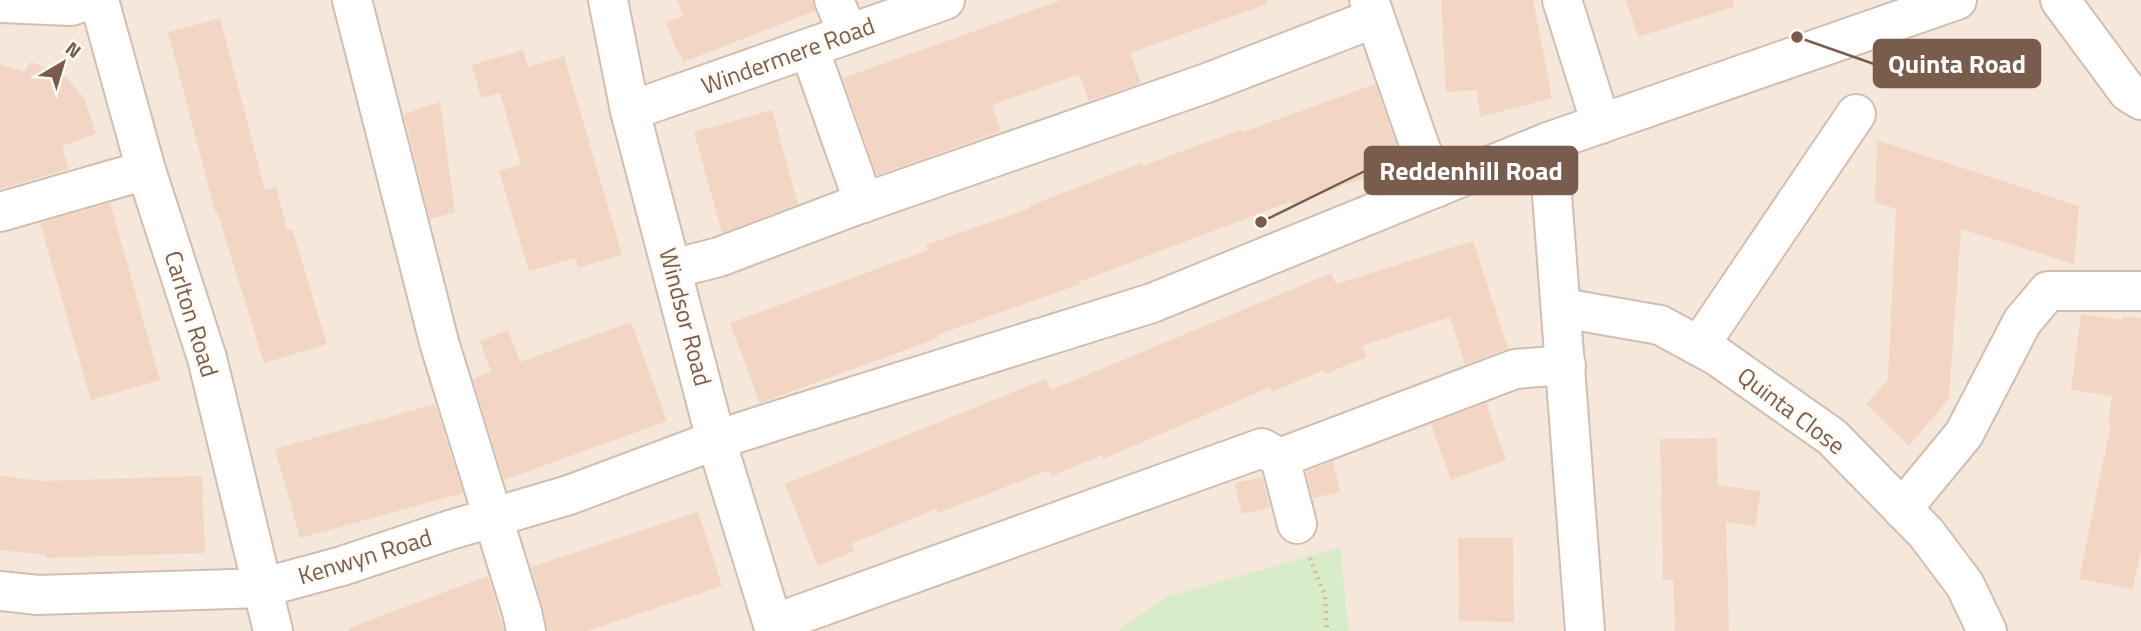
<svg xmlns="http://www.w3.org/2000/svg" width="2141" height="631" viewBox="0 0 2141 631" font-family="'Titillium Web',sans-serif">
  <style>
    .residential { fill: #f5e8da }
    .green { fill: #d8ecc9 }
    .building { fill: #f3d5c3 }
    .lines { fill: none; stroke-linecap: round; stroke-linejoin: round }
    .minor-casing { stroke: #d1beb0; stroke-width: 42 }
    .path { stroke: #d9b8a5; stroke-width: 4.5; stroke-dasharray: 2 5; stroke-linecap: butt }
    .minor { stroke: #fff; stroke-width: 38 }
    .labels { text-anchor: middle; stroke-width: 5; stroke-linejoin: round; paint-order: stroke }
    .street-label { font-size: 24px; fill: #7a5c4d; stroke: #fffaf3 }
    .leader { fill: none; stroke: #7a5c4d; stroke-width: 2.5 }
    .callout-dot { fill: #7a5c4d; stroke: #fffaf3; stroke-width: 2.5 }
    .callout { fill: #7a5c4d; stroke: #7a5c4d; stroke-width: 2.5 }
    .callout-label { font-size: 26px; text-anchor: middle; font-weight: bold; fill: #fff }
  </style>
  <rect width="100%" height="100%" fill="#fdf6ec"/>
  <rect class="residential" x="0" y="0" width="2141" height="631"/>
  <polygon class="green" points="1340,547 1349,631 1117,631 1167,597"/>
  <g class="building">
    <polygon points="677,0 813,0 815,11 683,62 680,53 678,54 666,22 683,16"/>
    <polygon points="1061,0 1266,0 1267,4 1130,53 1141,83 1089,101 1079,74 992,105 1001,131 877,175 843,78"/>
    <polygon points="1441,0 1533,0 1552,98 1480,117 1477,90 1446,92"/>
    <polygon points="1626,0 1733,0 1734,7 1638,37"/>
    <polygon points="220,18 265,190 276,187 287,230 292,229 327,344 264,363 217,211 215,211 168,32"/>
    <polygon points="523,50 528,67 564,56 622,255 578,268 576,258 529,271 499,171 521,165 500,93 481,98 472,65"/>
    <polygon points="31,62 64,75 84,98 96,134 62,146 69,169 0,189 0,64 24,72"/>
    <polygon points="1375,84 1403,164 1293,204 1292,201 1079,282 1080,284 937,335 938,338 760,403 730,323 928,250 926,245 1030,208 1029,206 1141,163 1142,166 1242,129 1243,132"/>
    <polygon points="440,102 455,212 430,219 404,114"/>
    <polygon points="772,110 798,204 722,233 694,132"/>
    <polygon points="1877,140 2079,206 2074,264 1961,229 1949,398 1909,446 1866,404 1888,380 1896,209 1875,202"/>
    <polygon points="110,203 160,380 91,400 40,223"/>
    <polygon points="1473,241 1508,348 1465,365 1450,317 1362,346 1367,357 1325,374 1324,370 1272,392 1270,387 1103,459 1102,455 1052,476 1049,470 938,513 936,509 851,544 854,551 818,566 785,484 1046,379 1051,390 1331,273 1336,284"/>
    <polygon points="2081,314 2122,320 2122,317 2141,318 2141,549 2133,589 2079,579 2111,424 2108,423 2112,396 2071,390"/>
    <polygon points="631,322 667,421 504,480 473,379 491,372 480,341 508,330 520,362"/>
    <polygon points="1486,403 1506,460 1451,480 1431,424"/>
    <polygon points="435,404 463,493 300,538 275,449"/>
    <polygon points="1717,438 1718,485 1761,491 1755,526 1726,522 1729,631 1675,631 1673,580 1663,580 1660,439"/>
    <polygon points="1333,461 1340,492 1313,498 1306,472"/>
    <polygon points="0,476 43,481 202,476 205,553 46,558 46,555 0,550"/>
    <polygon points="1262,477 1270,508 1242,514 1235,483"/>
    <polygon points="698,512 722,586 587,631 547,631 543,607 531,567"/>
    <polygon points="1458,538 1513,538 1514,622 1459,621"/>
    <polygon points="488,576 504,631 349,631 349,628"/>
  </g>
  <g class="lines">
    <g class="minor-casing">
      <g id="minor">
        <polyline points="99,0 146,170 207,358 273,631"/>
        <polyline points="352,0 439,342 522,612 526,631"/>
        <polyline points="608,0 630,111 716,440 775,631"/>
        <polyline points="834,0 848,34"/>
        <polyline points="1369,0 1420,147 1436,188"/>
        <polyline points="1562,0 1601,124"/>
        <polyline points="2060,0 2128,92 2141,100"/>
        <polyline points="0,3 71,6 89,0"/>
        <polyline points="809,48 864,203"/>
        <polyline points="630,111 945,0"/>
        <polyline points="1548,142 1585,631"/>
        <polyline points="0,212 146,170"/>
        <polyline points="672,269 719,257 854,206 1204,84 1375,18"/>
        <polyline points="1562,308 1660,325 1717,356 1832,437 1926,533 1965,585 1987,631"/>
        <polyline points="1699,346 1856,114"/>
        <polyline points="1902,509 1964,434 2022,322 2048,291 2141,291"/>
        <polyline points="1297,524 1280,458 1515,369 1566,365"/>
        <polyline points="0,591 38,595 261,588 342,566 450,530 569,495 716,440 791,416 1152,303 1548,142 1957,0"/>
        <polyline points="773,624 1262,448 1280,458"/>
      </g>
    </g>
    <polyline class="path" points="1310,558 1325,596 1327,631"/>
    <use href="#minor" class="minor"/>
  </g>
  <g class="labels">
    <g class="street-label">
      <text transform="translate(788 56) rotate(-20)" y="8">Windermere Road</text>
      <text transform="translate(191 314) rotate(73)" y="8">Carlton Road</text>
      <text transform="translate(685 317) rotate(75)" y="8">Windsor Road</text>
      <text transform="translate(1791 411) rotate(37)" y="8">Quinta Close</text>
      <text transform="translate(365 557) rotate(-17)" y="8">Kenwyn Road</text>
    </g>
  </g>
  <path class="leader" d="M1797 37L1874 64M1261 222L1365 171"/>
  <g class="callout-dot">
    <circle cx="1797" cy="37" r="7"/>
    <circle cx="1261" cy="222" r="7"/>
  </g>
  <g class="callout">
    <rect x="1874" y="40" width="166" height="47" rx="7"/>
    <rect x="1365" y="147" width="212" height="47" rx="7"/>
  </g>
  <g class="callout-label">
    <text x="1957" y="73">Quinta Road</text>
    <text x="1471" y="180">Reddenhill Road</text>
  </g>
  <g transform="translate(63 63) rotate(38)" stroke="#fffaf3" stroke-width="5" paint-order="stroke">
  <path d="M0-5L12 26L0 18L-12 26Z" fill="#7a5c4d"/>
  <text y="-10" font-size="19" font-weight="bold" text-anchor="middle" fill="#7a5c4d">N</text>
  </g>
</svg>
